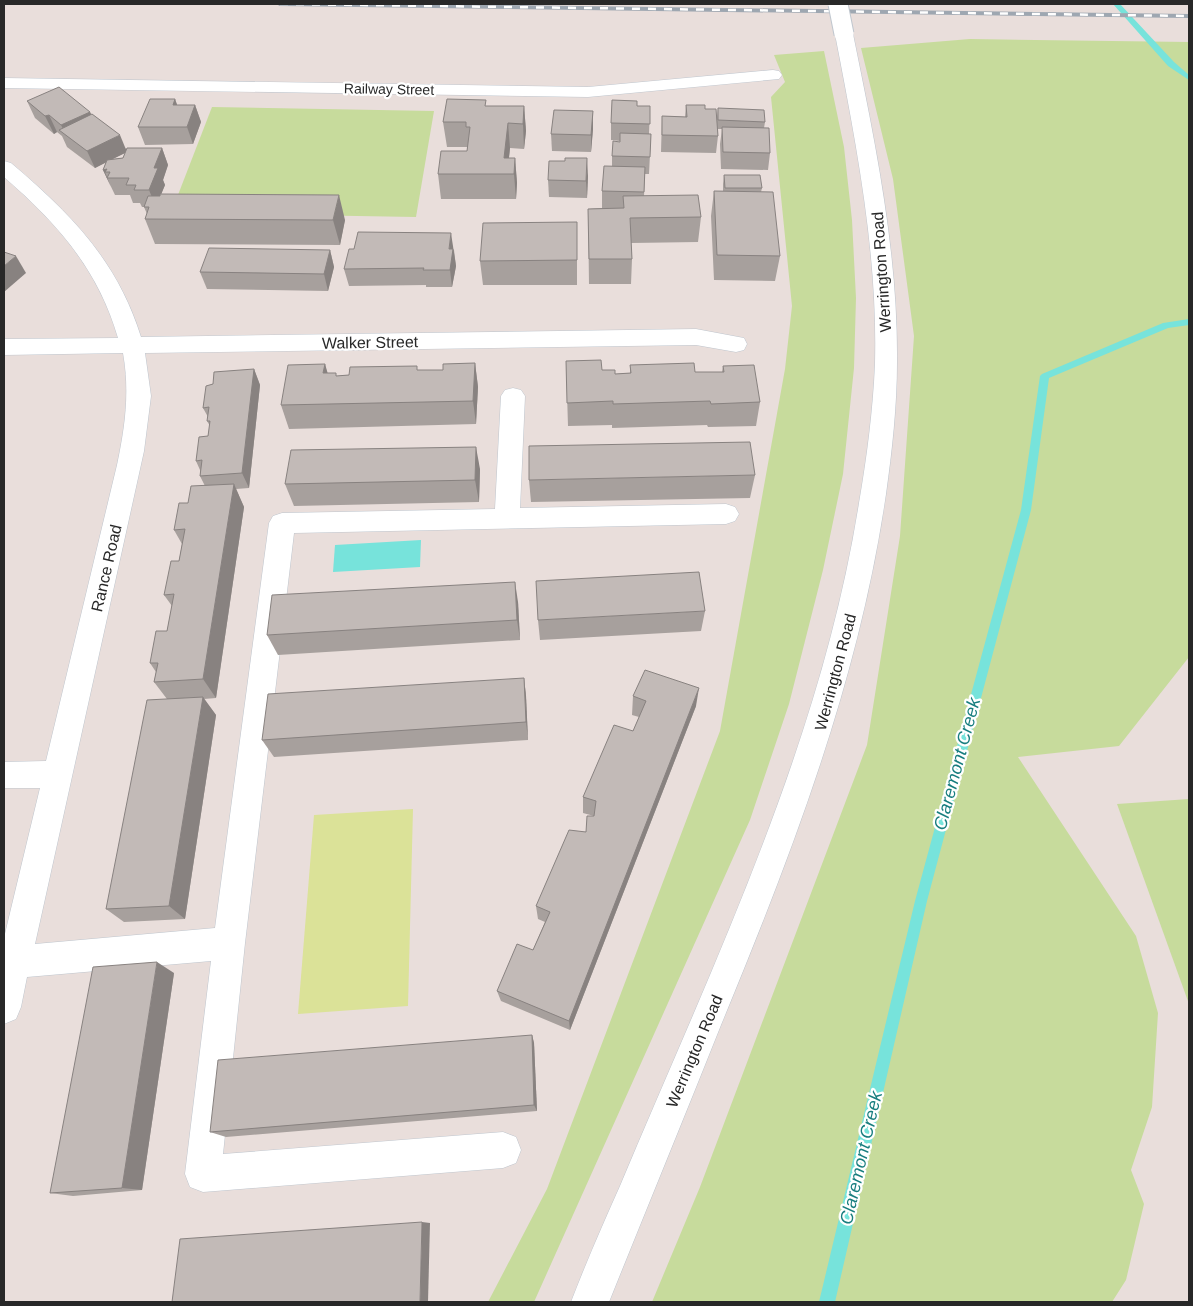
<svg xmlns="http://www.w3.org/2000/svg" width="1193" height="1306" viewBox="0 0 1193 1306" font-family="Arial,sans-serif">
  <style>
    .green { fill: #c7db9c }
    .pitch { fill: #dbe298 }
    .water { fill: #77e3db }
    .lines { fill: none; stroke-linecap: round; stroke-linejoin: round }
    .stream { fill: #77e3db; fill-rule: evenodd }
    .street-casing { stroke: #bfc6ce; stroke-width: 1 }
    .secondary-casing { stroke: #bfc6ce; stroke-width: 1 }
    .street { fill: #fff; fill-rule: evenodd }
    .secondary { fill: #fff; fill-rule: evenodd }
    .rail-casing { stroke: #9ea7b1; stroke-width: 4 }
    .rail { stroke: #fff; stroke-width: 2.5; stroke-dasharray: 8; stroke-linecap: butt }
    .secondary-bridge-casing { stroke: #bfc6ce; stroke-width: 21; stroke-linecap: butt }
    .secondary-bridge { stroke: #fff; stroke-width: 19 }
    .wall { fill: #a7a09d; fill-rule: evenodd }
    .shaded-wall { fill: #888280 }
    .building { fill: #c2bab7; stroke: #888280 }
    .labels { text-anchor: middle; stroke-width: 4.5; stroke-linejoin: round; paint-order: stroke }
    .far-street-label { font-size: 14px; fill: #282828; stroke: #fff }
    .street-label { font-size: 16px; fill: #282828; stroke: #fff }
    .water-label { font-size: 18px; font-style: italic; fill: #187e7f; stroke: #fff }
  </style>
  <rect width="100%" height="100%" fill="#e9dedb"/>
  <g class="green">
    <polygon points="970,39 1189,42 1189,657 1119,746 1018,757 1136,936 1158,1013 1152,1107 1131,1170 1144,1204 1126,1280 1112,1302 652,1302 700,1187 867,745 900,536 914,336 893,179 861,48"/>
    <polygon points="824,51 844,147 852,220 856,298 854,368 843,474 823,570 789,704 750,820 534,1302 488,1302 547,1189 720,731 785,369 792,306 771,97 785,82 774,55"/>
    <polygon points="212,107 434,111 416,217 171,213"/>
    <polygon points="1189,799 1189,1004 1117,804"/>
  </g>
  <polygon class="pitch" points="413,809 408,1006 298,1014 314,815"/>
  <polygon class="water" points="421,540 420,567 333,572 335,545"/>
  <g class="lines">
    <g class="stream">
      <polygon points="1113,4 1120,4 1174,62 1189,75 1189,80 1168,66"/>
      <polygon points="1189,319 1189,325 1168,328 1049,378 1031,510 927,901 835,1302 819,1302 915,901 1021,510 1040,376 1042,374 1163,323"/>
    </g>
    <g class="street-casing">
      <g id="street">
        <polygon points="773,70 779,71 782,75 779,79 588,97 4,88 4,78 588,87"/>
        <path d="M4,161L11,163C70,213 117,260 141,337L696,329L744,338L747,344L744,350L736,352L696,345L145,353L151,396L144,451L35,944L215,928L269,523L273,516L282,513L495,509L501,396L505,390L513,388L521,390L525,396L520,508L726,504L735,507L739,514L735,521L726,524L294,533L245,943L223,1154L503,1132L516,1137L521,1150L516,1163L503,1168L203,1192L190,1187L185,1174L211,961L27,977L21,1007L16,1019L4,1024V938L40,788H4V762L46,761L117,465C125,427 130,392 123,353L4,355V339L118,338C98,269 57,223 4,177Z"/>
      </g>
    </g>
    <g class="secondary-casing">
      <path id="secondary" d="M844,29L850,30L853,34C875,142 898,251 897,362C897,406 892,451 886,494C859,680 792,853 721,1025C684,1118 646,1210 609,1302H571C586,1263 603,1224 620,1186C713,964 821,743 859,503C867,457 873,410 875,364C878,253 856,143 835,34L838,30Z"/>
    </g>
    <use href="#street" class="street"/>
    <use href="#secondary" class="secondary"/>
    <g class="rail-casing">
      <polyline id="rail" points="280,4 1189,16"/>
    </g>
    <use href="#rail" class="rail"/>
    <g class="secondary-bridge-casing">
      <polyline id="secondary-bridge" points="838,4 844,34"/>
    </g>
    <use href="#secondary-bridge" class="secondary-bridge"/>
  </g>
  <g class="wall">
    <polygon points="175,99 177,105 195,105 201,122 193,144 145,145 138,127"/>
    <path d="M27,101L90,112L91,114L126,149L162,148L168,165L163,180L165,185L161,194L345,220L340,245L155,244L145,219L147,214L144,207H142L140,203H133L130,195H115L103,170L106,162L95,168L67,147L62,136L57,132L54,134L35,118ZM125,153L123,158L112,159Z"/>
    <polygon points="686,105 717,117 718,108 765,122 764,128 770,153 768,170 721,169 720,144 722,129 718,129 718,136 716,153 661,152 662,116 685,117"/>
    <polygon points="486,106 524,106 526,131 524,149 510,148 509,158 515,158 517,183 516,199 441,199 438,174 467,151 467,147 447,147 443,122"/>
    <polygon points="637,106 650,106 649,134 651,134 649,174 645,174 644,196 701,217 698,242 631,243 632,259 631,284 589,284 588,209 602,208 602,191 612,166 612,156 620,142 620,141 611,140 611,123"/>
    <polygon points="593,111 593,129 591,152 552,151 551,134"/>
    <polygon points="724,175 762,188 761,192 780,256 775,281 714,280 711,216 714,191 723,191 723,184"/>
    <polygon points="588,176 587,198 549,197 548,180"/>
    <polygon points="577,222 577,285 483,285 480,261"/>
    <polygon points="330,250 334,267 328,291 207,289 200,272"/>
    <polygon points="454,250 456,266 452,287 426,287 426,285 349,286 344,269"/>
    <polygon points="566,361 615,374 630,373 630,365 695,372 722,372 723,366 760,402 756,426 708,427 707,425 612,428 612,425 568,426"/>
    <polygon points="475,363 478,387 476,424 289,429 281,405 325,364 327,373 337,376 418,370 443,370"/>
    <polygon points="254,369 260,385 249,488 236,489 244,507 216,698 204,699 216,715 185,919 124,922 106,909 167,699 154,682 156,672 150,663 167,631 172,606 164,595 179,561 182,544 174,530 188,503 205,486 200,476 200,470 196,461 208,436 210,426 207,421 208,417 203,408 213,384"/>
    <polygon points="480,469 479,502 294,506 285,484"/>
    <polygon points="755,475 750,498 531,502 529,480"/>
    <polygon points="518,602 520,640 278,655 267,635"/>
    <polygon points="705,611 701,631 540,640 538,620"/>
    <polygon points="524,678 526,696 528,740 274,757 262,740"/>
    <polygon points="633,696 696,706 570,1030 501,1001 497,991 533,950 545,922 538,919 536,906 586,832 594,816 583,813 583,797 633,731 639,717 632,715"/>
    <polygon points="174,973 142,1190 73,1196 50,1193"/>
    <polygon points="532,1035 534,1043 537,1111 226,1137 210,1132"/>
  </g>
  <g class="shaded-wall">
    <polygon points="175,99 181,116 173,105"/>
    <polygon points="195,105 201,122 193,144 187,127"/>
    <polygon points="524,106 526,131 524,149 523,124"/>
    <polygon points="593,111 593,129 591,152 591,135"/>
    <polygon points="90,112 98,129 66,135 61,125"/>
    <polygon points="49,115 57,132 54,134 45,116"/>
    <polygon points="508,123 510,148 507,174 504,158"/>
    <polygon points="120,135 127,152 95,168 87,151"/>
    <polygon points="162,148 168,165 163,180 165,185 156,207 149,190 154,168"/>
    <polygon points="515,158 517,183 516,199 514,174"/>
    <polygon points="587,158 588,176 587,198 586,181"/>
    <polygon points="107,169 105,172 111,187 103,170"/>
    <polygon points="339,195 345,220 340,245 333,220"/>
    <polygon points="451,233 456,266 452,287 450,270 449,249"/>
    <polygon points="330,250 334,267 328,291 324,274"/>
    <polygon points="16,256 26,273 4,292 4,266"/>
    <polygon points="475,363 478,387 476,424 473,401"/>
    <polygon points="325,364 332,388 323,373"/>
    <polygon points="254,369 260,385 249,488 242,473"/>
    <polygon points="476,447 480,469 479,502 475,480"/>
    <polygon points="234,484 244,507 216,698 203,679"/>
    <polygon points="515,582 518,602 520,640 517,620"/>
    <polygon points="524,678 526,696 528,740 526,722"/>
    <polygon points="699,688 696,706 570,1030 569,1021"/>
    <polygon points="203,697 216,715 185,919 169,906"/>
    <polygon points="157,962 174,973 142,1190 122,1188"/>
    <polygon points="532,1035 534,1043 537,1111 534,1105"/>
    <polygon points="422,1222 430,1223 428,1302 420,1302"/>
  </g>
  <g class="building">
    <polygon points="59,87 90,112 61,125 49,115 45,116 27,101"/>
    <polygon points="150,99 175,99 173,105 195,105 187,127 138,127"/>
    <polygon points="447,99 486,100 485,106 524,106 523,124 508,123 504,158 515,158 514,174 438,174 441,151 467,151 470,127 466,127 466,122 443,122"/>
    <polygon points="612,100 637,101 637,106 650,106 650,124 611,123"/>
    <polygon points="686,105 705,105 705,109 716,109 718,136 662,135 662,116 687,117"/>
    <polygon points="718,108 764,110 765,122 718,120"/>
    <polygon points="554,110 593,111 591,135 551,134"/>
    <polygon points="92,114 120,135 87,151 59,130"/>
    <polygon points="722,127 769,128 770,153 723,152"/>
    <polygon points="620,133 651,134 650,157 612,156 613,141 620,142"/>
    <polygon points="127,148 162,148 154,168 158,168 149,190 134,190 136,185 126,185 129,178 107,178 110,172 105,172 107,169 103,170 107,160 123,158"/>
    <polygon points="565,158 587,158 586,181 548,180 549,161 565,161"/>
    <polygon points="604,166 645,167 644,192 602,191"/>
    <polygon points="724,175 760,175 762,188 725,188"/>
    <polygon points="714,191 773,192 780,256 717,255"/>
    <polygon points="160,194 339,195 333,220 145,219 149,207 144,207 148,196 160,196"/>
    <polygon points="698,195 701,217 630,218 632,259 589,259 588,209 624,208 623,196"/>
    <polygon points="577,222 577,260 480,261 483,223"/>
    <polygon points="358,232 451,233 449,249 453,249 450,270 423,270 424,268 344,269 349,249 354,249"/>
    <polygon points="209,248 330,250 324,274 200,272"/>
    <polygon points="4,252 16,256 4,266"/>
    <polygon points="601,360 602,370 615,370 615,374 631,373 630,365 694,363 695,372 724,372 723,366 754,365 760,402 711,404 710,401 613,404 613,401 567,403 566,361"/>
    <polygon points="475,363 473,401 281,405 288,365 325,364 323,373 336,373 336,376 349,375 350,367 417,366 417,370 443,370 443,364"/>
    <polygon points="254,369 242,473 200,476 202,460 196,461 199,437 208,436 210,421 207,421 209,407 203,408 206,386 213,384 214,372"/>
    <polygon points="750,442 755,475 529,480 529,446"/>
    <polygon points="476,447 475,480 285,484 291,450"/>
    <polygon points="234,484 203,679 154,682 158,663 150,663 156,631 167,631 174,594 164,595 171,561 179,561 185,529 174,530 179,503 188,503 191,486"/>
    <polygon points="699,572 705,611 538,620 536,581"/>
    <polygon points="515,582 517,620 267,635 272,595"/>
    <polygon points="645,670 699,688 569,1021 497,991 517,944 533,950 550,912 536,906 569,830 586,832 587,816 594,816 596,801 583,797 614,725 633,731 646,701 633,696"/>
    <polygon points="524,678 526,722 262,740 268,694"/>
    <polygon points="203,697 169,906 106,909 147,700"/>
    <polygon points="157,962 122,1188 50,1193 93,967"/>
    <polygon points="532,1035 534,1105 210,1132 218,1060"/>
    <polygon points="422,1222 420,1302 172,1302 180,1239"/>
  </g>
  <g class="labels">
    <g class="far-street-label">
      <text transform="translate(389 89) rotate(1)" y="5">Railway Street</text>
    </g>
    <g class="street-label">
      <text transform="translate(881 272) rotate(-94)" y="6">Werrington Road</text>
      <text transform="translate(370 342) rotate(-1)" y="6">Walker Street</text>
      <text transform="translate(106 568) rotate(-77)" y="6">Rance Road</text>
      <text transform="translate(835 672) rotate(-75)" y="6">Werrington Road</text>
      <text transform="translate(694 1051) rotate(-67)" y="6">Werrington Road</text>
    </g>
    <g class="water-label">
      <text transform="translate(957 764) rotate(-75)" y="6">Claremont Creek</text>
      <text transform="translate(861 1158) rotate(-77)" y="6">Claremont Creek</text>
    </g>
  </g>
  <rect width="1193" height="1306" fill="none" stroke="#282828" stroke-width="10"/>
</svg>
